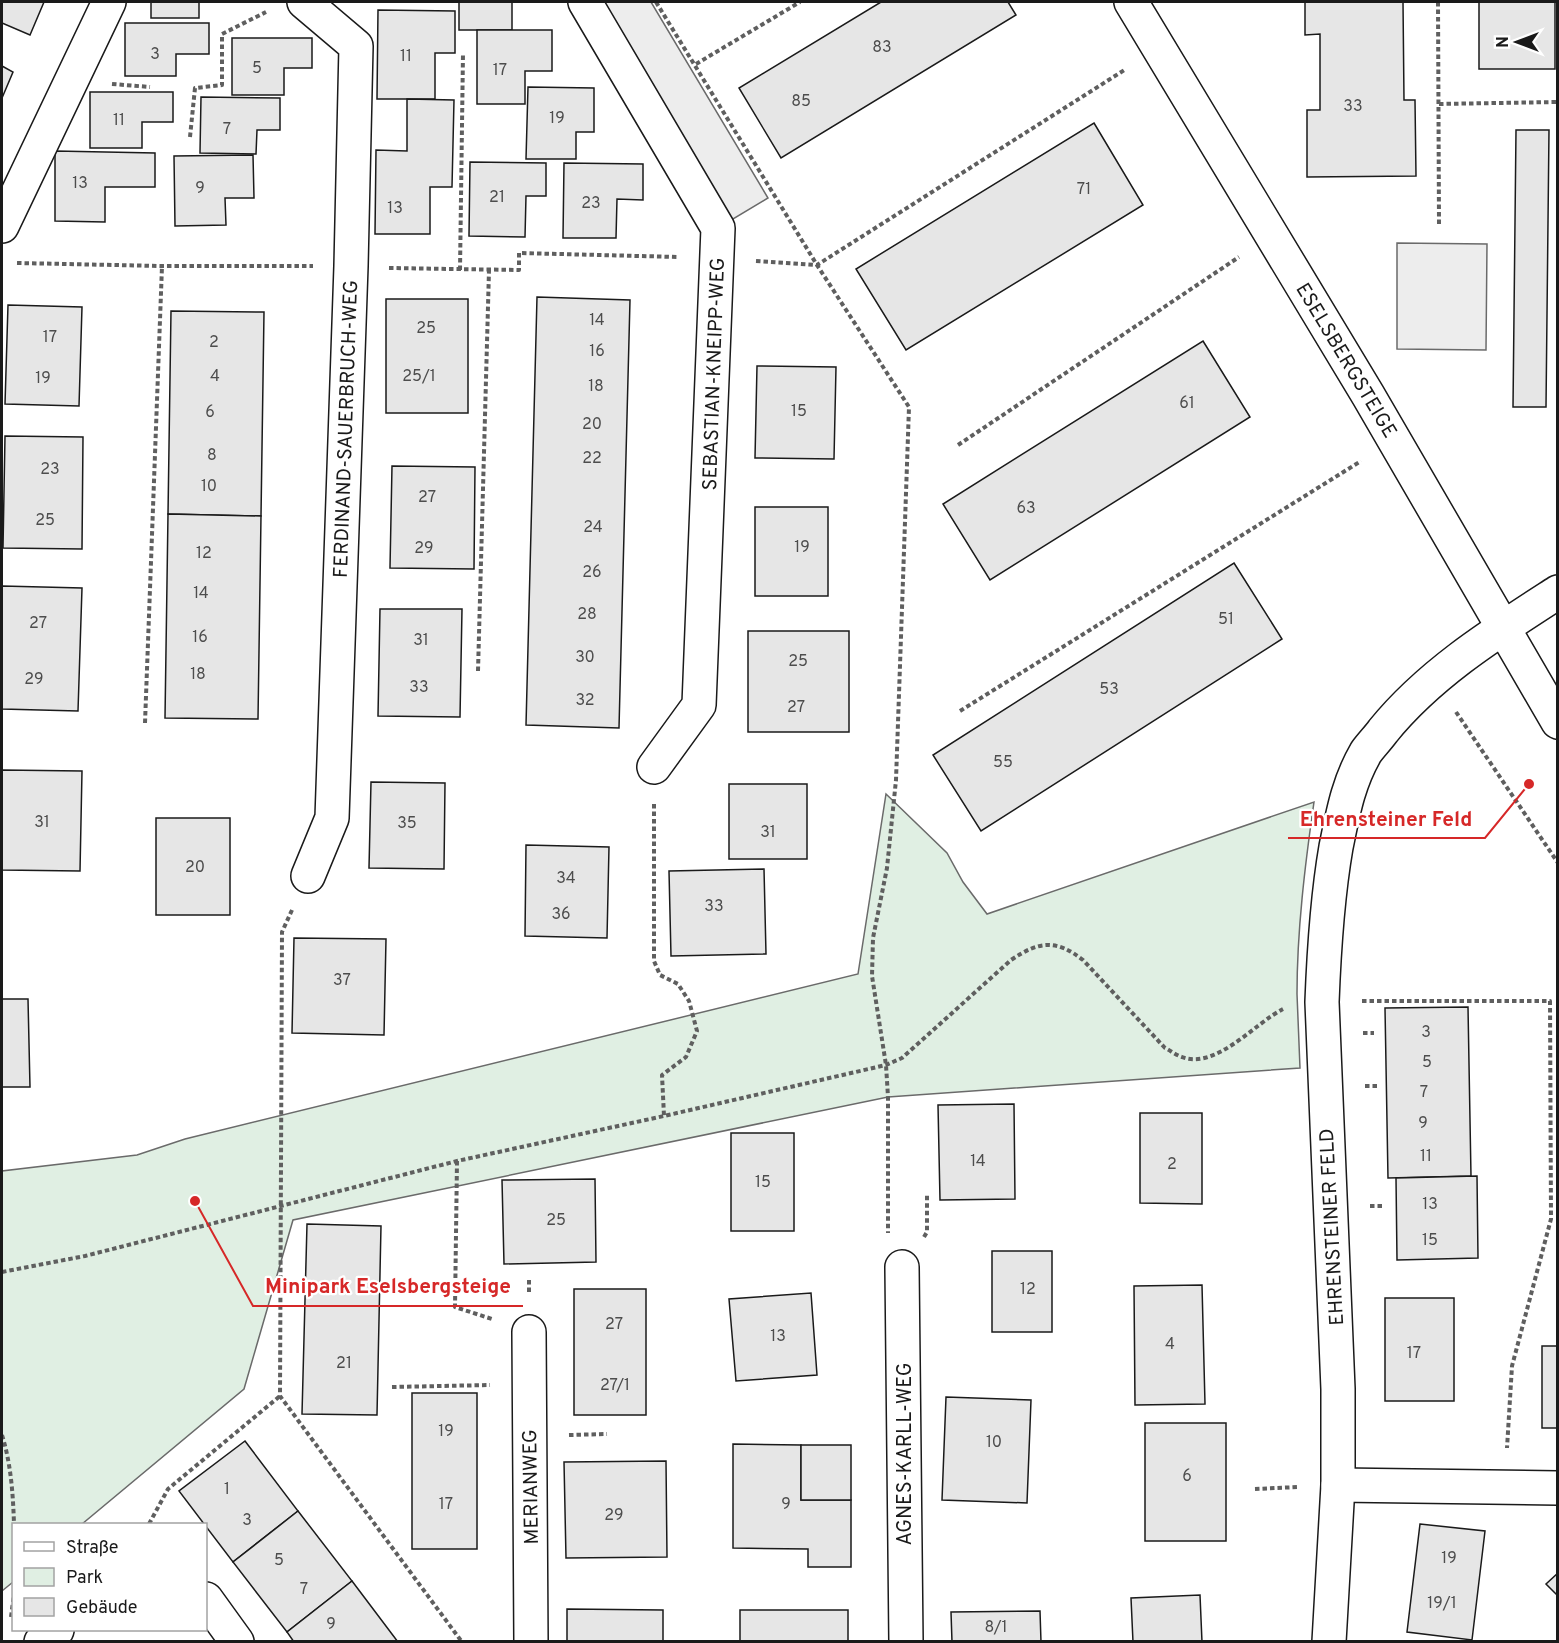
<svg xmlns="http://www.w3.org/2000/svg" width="1559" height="1643" viewBox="0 0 1559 1643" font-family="Overpass,sans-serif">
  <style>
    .green { fill: #e0efe3; stroke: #6a6a6a; stroke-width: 1.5 }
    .parking { fill: #ededed; stroke: #6a6a6a; stroke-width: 1.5 }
    .building { fill: #e6e6e6; stroke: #1a1a1a; stroke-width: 1.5 }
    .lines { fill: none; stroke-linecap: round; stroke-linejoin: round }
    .minor-casing { stroke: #1a1a1a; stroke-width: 36 }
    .path { stroke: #5f5f5f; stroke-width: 4; stroke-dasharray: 4.5 3; stroke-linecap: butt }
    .minor { stroke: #fff; stroke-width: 33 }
    .labels { text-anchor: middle; stroke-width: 4.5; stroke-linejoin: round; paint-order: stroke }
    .number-label { font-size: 16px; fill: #4d4d4d }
    .street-label { font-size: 20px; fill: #1a1a1a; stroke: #fff }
    .leader { fill: none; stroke: #d62828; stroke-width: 2 }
    .callout-dot { fill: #d62828; stroke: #fff; stroke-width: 2 }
    .callout-label { font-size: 21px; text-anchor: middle; font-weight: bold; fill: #d62828; stroke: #fff; stroke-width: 4.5; stroke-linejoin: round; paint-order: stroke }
  </style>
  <rect width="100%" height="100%" fill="#fff"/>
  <path class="green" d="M886,794L947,853L963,882L987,914L1314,802C1305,865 1297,930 1297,994C1298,1019 1299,1044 1300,1068L888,1097L293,1220L244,1389L82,1524H14L13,1582L2,1591V1171L137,1155L185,1139L858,974Z"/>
  <g class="parking">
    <polygon points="585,2 651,2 768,198 718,228"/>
    <polygon points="1397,243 1487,244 1486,350 1397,349"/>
  </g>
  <g class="building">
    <polygon points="2,2 44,2 30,35 2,23"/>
    <rect x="151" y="2" width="48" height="16"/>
    <rect x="459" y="2" width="53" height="28"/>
    <polygon points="881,2 1008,2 1016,15 781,158 739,88"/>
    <polygon points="1305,2 1403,2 1404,100 1415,100 1416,176 1307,177 1307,110 1320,110 1320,34 1305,35"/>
    <rect x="1479" y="2" width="76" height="67"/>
    <polygon points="378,10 455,11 455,53 435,53 435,99 377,99"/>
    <polygon points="125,23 209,23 209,54 176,54 176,76 125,76"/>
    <polygon points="477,30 552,30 552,71 525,71 525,104 477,104"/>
    <polygon points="232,38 312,38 312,68 284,68 284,95 232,95"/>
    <polygon points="2,66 13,72 2,98"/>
    <polygon points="528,87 594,88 594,132 576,132 576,159 526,159"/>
    <polygon points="90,92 173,92 173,122 142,122 142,148 90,148"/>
    <polygon points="201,97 280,98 280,130 257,130 256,154 200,153"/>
    <polygon points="407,99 454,100 452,187 430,187 430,234 375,234 376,150 407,151"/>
    <polygon points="1094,123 1143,205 906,350 856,269"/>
    <polygon points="1516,130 1549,130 1546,407 1513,407"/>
    <polygon points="55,151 155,153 155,187 105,187 105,222 55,221"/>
    <polygon points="253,155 254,198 225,198 226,225 175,226 174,156"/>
    <polygon points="470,162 546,163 546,196 526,196 525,237 469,236"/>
    <polygon points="564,163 643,164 643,200 617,199 616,238 563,238"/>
    <polygon points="537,297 630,300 619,728 526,725"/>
    <rect x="386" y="299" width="82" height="114"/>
    <polygon points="8,305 82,307 79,406 5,404"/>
    <polygon points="171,311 264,312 261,516 168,514"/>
    <polygon points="1203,341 1250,417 990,580 943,504"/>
    <polygon points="757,366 836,367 834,459 755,458"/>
    <polygon points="5,436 83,437 82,549 3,548"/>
    <polygon points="392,466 475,467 474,569 390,568"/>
    <rect x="755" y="507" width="73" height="89"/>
    <polygon points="168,514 261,516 258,719 165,718"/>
    <polygon points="1234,563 1282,639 981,831 933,755"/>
    <polygon points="2,586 82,588 78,711 2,709"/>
    <polygon points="380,609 462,609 460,717 378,716"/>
    <rect x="748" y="631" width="101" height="101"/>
    <polygon points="2,770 82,771 80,871 2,870"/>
    <polygon points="371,782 445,783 444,869 369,868"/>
    <rect x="729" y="784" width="78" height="75"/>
    <rect x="156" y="818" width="74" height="97"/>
    <polygon points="526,845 609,847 607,938 525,936"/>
    <polygon points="764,869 766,954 671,956 669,871"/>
    <polygon points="294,938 386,939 384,1035 292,1033"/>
    <polygon points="2,999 28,999 30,1087 2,1087"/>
    <polygon points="1468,1007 1471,1176 1388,1178 1385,1008"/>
    <polygon points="1014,1104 1015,1199 940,1200 938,1105"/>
    <polygon points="1140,1113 1202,1113 1202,1204 1140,1203"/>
    <rect x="731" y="1133" width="63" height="98"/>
    <polygon points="1477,1176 1478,1258 1397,1260 1396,1178"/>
    <polygon points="595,1179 596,1262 504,1264 502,1180"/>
    <polygon points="307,1224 381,1226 377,1415 302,1414"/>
    <rect x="992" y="1251" width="60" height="81"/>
    <polygon points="1202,1285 1205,1404 1135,1405 1134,1286"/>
    <rect x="574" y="1289" width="72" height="126"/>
    <polygon points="811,1293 817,1375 736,1381 729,1299"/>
    <rect x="1385" y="1298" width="69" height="103"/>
    <rect x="1542" y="1346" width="16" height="82"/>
    <rect x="412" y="1393" width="65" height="156"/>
    <polygon points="946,1397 1031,1400 1027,1503 942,1500"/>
    <rect x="1145" y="1423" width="81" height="118"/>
    <polygon points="245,1441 298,1511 233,1562 179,1491"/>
    <polygon points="733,1444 801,1445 801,1500 851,1500 851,1567 808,1567 808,1549 733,1548"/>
    <rect x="801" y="1445" width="50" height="55"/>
    <polygon points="666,1461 667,1557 566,1558 564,1462"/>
    <polygon points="298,1511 352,1581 287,1632 233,1562"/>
    <polygon points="1420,1524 1485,1531 1472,1640 1407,1632"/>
    <polygon points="1558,1573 1558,1596 1546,1584"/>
    <polygon points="352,1581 398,1642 294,1642 287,1632"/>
    <polygon points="1200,1595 1202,1642 1133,1642 1131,1598"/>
    <polygon points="567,1609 663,1610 663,1642 567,1642"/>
    <rect x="740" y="1610" width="108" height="32"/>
    <polygon points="1040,1611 1041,1642 952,1642 951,1612"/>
  </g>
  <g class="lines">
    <g class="minor-casing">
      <g id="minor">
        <polyline points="304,2 356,46 351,266 332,818 308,876"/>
        <polyline points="585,2 718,228 699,705 654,767"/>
        <polyline points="1131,2 1368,395 1558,722"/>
        <polyline points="2,226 109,2"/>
        <polyline points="902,1267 906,1642"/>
        <polyline points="529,1332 531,1642"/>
        <polyline points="1338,1485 1558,1488"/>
        <polyline points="206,1599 237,1642"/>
        <polyline points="41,1642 57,1630"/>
        <path d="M1329,1642L1338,1485V1389L1322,1002C1324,949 1327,899 1336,847C1343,813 1348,783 1366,752C1371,745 1378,738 1383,731C1430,673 1496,632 1558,592"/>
      </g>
    </g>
    <g class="path">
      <polyline points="656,2 817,265 909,407 896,780 887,868 873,938 872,976 886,1065 888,1097 888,1233"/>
      <polyline points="1438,2 1439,224"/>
      <polyline points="696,64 800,2"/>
      <polyline points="112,84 150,87"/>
      <polyline points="1439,104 1558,102"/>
      <polyline points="190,137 195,88 222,85 222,34 266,12"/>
      <polyline points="756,261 817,265 1126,69"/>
      <polyline points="17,263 162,266 313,266"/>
      <polyline points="389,268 519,270 519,253 679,257"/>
      <polyline points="460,270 463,53"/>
      <polyline points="958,445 1239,257"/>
      <polyline points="478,671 489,270"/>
      <polyline points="960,711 1361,461"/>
      <polyline points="1456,712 1558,863"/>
      <polyline points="145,723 162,266"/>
      <polyline points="654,804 654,961 660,975 678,984 689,1001 697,1031 686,1057 662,1075 664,1116"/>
      <polyline points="292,910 282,932 280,1396 462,1642"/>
      <polyline points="1362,1001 1550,1001 1551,1219 1512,1366 1507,1448"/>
      <polyline points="1363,1033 1374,1033"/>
      <polyline points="1365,1086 1377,1086"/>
      <polyline points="457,1161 455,1307 492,1319"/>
      <polyline points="1370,1206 1382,1206"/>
      <polyline points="924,1237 927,1232 927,1195"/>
      <path d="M2,1272L85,1256L457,1161L664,1116L886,1065L902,1058L1011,960C1039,941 1056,939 1083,960L1165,1048C1171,1051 1176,1055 1182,1057C1216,1070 1255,1023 1283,1009"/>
      <polyline points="529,1280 529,1294"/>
      <polyline points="392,1387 490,1385"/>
      <path d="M2,1435C11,1464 13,1494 14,1524"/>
      <polyline points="569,1435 607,1434"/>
      <polyline points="1255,1489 1298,1487"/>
      <polyline points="149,1524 168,1489 280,1396"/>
      <polyline points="11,1617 14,1594"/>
    </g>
    <use href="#minor" class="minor"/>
  </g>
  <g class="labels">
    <g class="number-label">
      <text x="882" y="52">83</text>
      <text x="155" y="59">3</text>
      <text x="406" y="61">11</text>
      <text x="257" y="73">5</text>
      <text x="500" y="75">17</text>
      <text x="801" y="106">85</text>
      <text x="1353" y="111">33</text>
      <text x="557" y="123">19</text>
      <text x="119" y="125">11</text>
      <text x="227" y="134">7</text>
      <text x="80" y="188">13</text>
      <text x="200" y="193">9</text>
      <text x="1084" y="194">71</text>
      <text x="497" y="202">21</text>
      <text x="591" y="208">23</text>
      <text x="395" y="213">13</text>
      <text x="597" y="325">14</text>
      <text x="426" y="333">25</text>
      <text x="50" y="342">17</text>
      <text x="214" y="347">2</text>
      <text x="597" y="356">16</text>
      <text x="215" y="381">4</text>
      <text x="419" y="381">25/1</text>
      <text x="43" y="383">19</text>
      <text x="596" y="391">18</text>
      <text x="1187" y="408">61</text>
      <text x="799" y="416">15</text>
      <text x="210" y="417">6</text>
      <text x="592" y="429">20</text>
      <text x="212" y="460">8</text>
      <text x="592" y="463">22</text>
      <text x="50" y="474">23</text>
      <text x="209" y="491">10</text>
      <text x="427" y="502">27</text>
      <text x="1026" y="513">63</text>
      <text x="45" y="525">25</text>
      <text x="593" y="532">24</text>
      <text x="802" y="552">19</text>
      <text x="424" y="553">29</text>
      <text x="204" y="558">12</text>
      <text x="592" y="577">26</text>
      <text x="201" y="598">14</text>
      <text x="587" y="619">28</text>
      <text x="1226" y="624">51</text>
      <text x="38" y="628">27</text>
      <text x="200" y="642">16</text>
      <text x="421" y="645">31</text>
      <text x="585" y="662">30</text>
      <text x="798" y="666">25</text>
      <text x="198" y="679">18</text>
      <text x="34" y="684">29</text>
      <text x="419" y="692">33</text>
      <text x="1109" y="694">53</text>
      <text x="585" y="705">32</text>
      <text x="796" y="712">27</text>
      <text x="1003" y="767">55</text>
      <text x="42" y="827">31</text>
      <text x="407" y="828">35</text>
      <text x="768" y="837">31</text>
      <text x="195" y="872">20</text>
      <text x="566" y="883">34</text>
      <text x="714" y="911">33</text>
      <text x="561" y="919">36</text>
      <text x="342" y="985">37</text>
      <text x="1426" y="1037">3</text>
      <text x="1427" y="1067">5</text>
      <text x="1424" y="1097">7</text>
      <text x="1423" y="1128">9</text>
      <text x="1426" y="1161">11</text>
      <text x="978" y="1166">14</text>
      <text x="1172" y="1169">2</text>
      <text x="763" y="1187">15</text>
      <text x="1430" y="1209">13</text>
      <text x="556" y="1225">25</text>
      <text x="1430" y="1245">15</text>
      <text x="1028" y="1294">12</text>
      <text x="614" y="1329">27</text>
      <text x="778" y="1341">13</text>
      <text x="1170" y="1349">4</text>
      <text x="1414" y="1358">17</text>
      <text x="344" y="1368">21</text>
      <text x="615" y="1390">27/1</text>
      <text x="446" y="1436">19</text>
      <text x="994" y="1447">10</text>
      <text x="1187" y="1481">6</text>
      <text x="227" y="1494">1</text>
      <text x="446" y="1509">17</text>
      <text x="786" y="1509">9</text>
      <text x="614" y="1520">29</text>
      <text x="247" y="1525">3</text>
      <text x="1449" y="1563">19</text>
      <text x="279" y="1565">5</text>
      <text x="304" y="1594">7</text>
      <text x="1442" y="1608">19/1</text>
      <text x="331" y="1629">9</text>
      <text x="996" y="1632">8/1</text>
    </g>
    <g class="street-label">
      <text transform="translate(1347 360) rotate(59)" y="7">ESELSBERGSTEIGE</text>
      <text transform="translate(713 374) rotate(-88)" y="7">SEBASTIAN-KNEIPP-WEG</text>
      <text transform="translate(345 429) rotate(-88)" y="7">FERDINAND-SAUERBRUCH-WEG</text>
      <text transform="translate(1331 1227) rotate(-93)" y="7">EHRENSTEINER FELD</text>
      <text transform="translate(904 1454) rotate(-90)" y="7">AGNES-KARLL-WEG</text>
      <text transform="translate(530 1487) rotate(-91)" y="7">MERIANWEG</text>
    </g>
  </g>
  <path class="leader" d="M1529 784L1485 838H1288M195 1201L253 1306H523"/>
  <g class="callout-dot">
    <circle cx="1529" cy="784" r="6"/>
    <circle cx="195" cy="1201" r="6"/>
  </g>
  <g class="callout-label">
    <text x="1386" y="826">Ehrensteiner Feld</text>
    <text x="388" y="1293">Minipark Eselsbergsteige</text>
  </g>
  <rect width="1559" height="1643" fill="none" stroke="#1a1a1a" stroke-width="6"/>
  <rect x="12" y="1523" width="195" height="108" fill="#ffffff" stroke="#a3a3a3" stroke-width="1.5"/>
  <rect x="24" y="1542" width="30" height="9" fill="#ffffff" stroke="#a3a3a3" stroke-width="1.5"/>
  <text x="66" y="1553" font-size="18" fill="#1a1a1a">Straße</text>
  <rect x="24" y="1568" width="30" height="18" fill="#e0efe3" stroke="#a3a3a3" stroke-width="1.5"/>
  <text x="66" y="1583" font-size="18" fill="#1a1a1a">Park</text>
  <rect x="24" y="1598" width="30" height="18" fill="#e6e6e6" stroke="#a3a3a3" stroke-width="1.5"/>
  <text x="66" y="1613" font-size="18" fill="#1a1a1a">Gebäude</text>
  <g transform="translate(1517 42) rotate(270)" stroke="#ffffff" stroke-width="4.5" paint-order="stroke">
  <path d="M0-4.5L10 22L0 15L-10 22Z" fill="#1a1a1a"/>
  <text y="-9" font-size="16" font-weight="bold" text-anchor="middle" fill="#1a1a1a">N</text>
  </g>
</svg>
